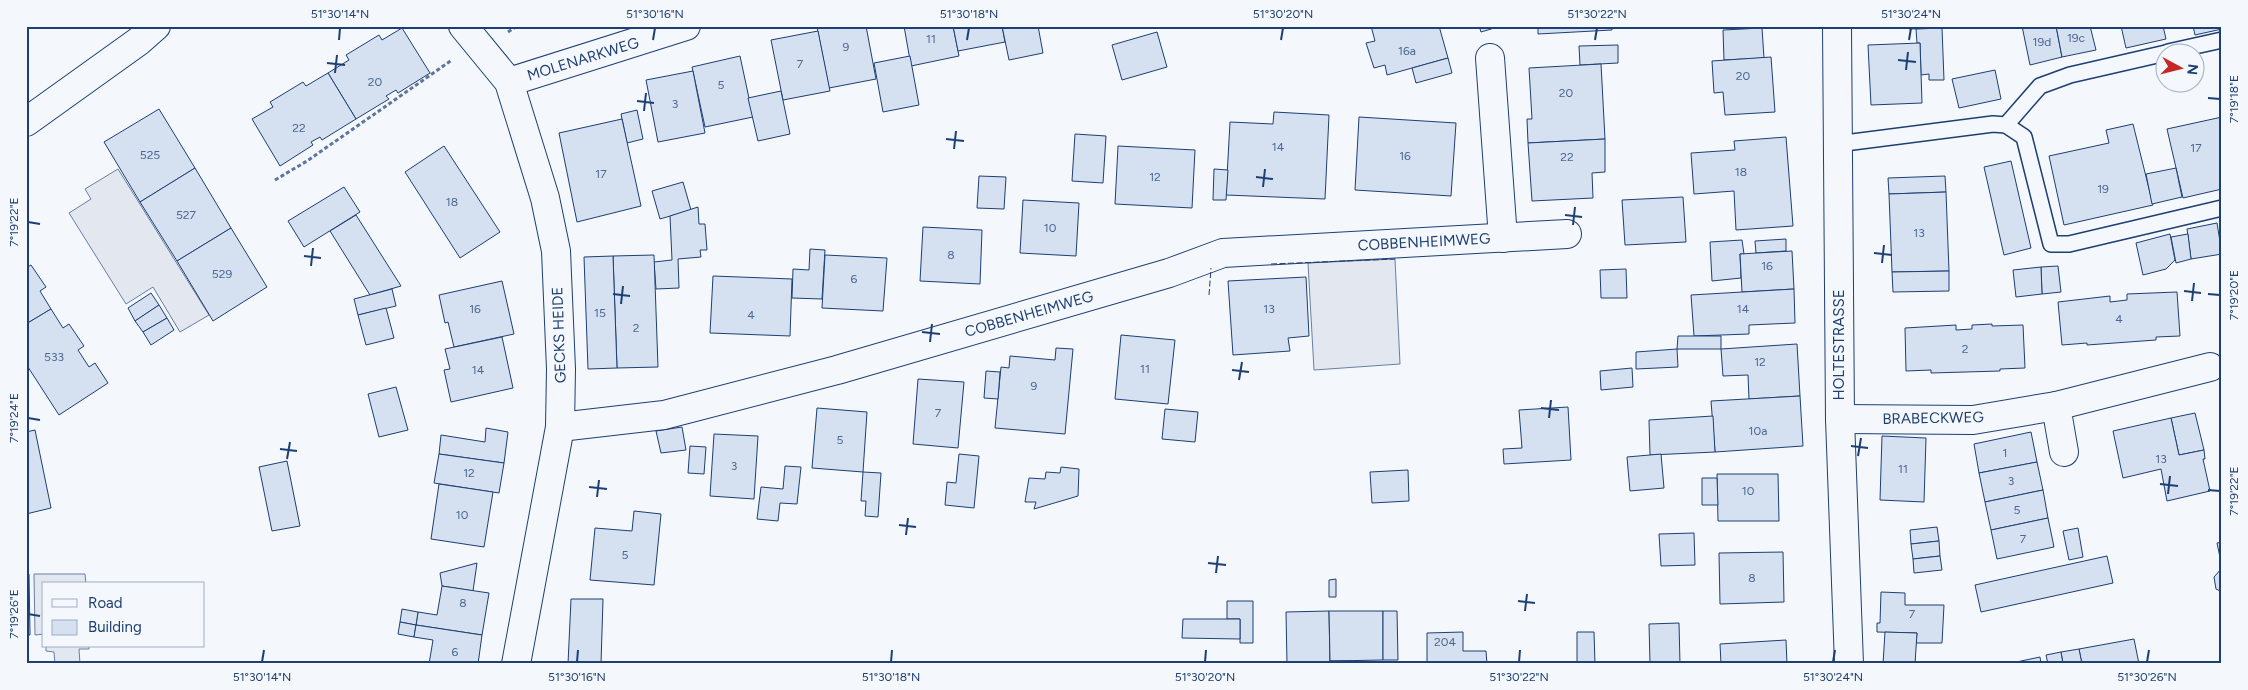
<svg xmlns="http://www.w3.org/2000/svg" width="2248" height="690" viewBox="0 0 2248 690" font-family="Figtree,sans-serif">
  <style>
    .parking { fill: #e3e8f0; stroke: #687fa3 }
    .building { fill: #d5e0f0; stroke: #1d3f73 }
    .lines { fill: none; stroke-linecap: round; stroke-linejoin: round }
    .lane-casing { stroke: #1d3f73; stroke-width: 18 }
    .street-casing { stroke: #1d3f73; stroke-width: 30 }
    .secondary-casing { stroke: #1d3f73; stroke-width: 30 }
    .path { stroke: #5e769c; stroke-width: 3; stroke-dasharray: 4 2.5; stroke-linecap: butt }
    .lane { stroke: #f4f7fb; stroke-width: 15 }
    .street { stroke: #f4f7fb; stroke-width: 28 }
    .secondary { stroke: #f4f7fb; stroke-width: 28 }
    .fence { stroke: #1d3f73; stroke-width: 1; stroke-dasharray: 6 2.5; stroke-linecap: butt }
    .ticks { fill: none; stroke: #1d3f73; stroke-width: 2 }
    .labels { text-anchor: middle; stroke-width: 4; stroke-linejoin: round; paint-order: stroke }
    .number-label { font-size: 12px; fill: #4b6792 }
    .street-label { font-size: 15px; fill: #1d3f73; stroke: #f4f7fb }
    .neatline { fill: none; stroke: #1d3f73; stroke-width: 2 }
    .ticks-label { font-size: 12px; text-anchor: middle; fill: #1d3f73 }
  </style>
  <rect width="100%" height="100%" fill="#f4f7fb"/>
  <g class="parking">
    <polygon points="118,169 209,315 180,332 153,287 126,304 69,213 91,199 85,189"/>
    <polygon points="1395,259 1400,364 1314,370 1308,263"/>
    <polygon points="34,574 85,574 86,584 44,584 44,634 35,635"/>
    <polygon points="46,646 89,646 89,649 79,649 80,664 55,664 54,652 46,651"/>
  </g>
  <g class="building">
    <polygon points="823,26 866,26 876,79 829,88 817,27"/>
    <polygon points="904,26 953,26 959,56 911,66"/>
    <polygon points="953,26 1002,26 1005,42 958,51"/>
    <polygon points="1002,26 1038,26 1043,53 1009,60"/>
    <polygon points="1371,26 1439,26 1448,58 1387,75 1385,65 1374,68 1366,43 1375,41"/>
    <polygon points="1479,26 1501,26 1481,32"/>
    <polygon points="1538,26 1612,26 1612,30 1538,34"/>
    <polygon points="1909,26 1942,26 1942,28 1909,29"/>
    <polygon points="2022,26 2056,26 2062,57 2030,65"/>
    <polygon points="2056,26 2090,26 2096,50 2062,57"/>
    <polygon points="2121,26 2163,26 2166,39 2126,48"/>
    <polygon points="2193,26 2222,26 2222,29 2195,35"/>
    <polygon points="402,28 430,73 398,93 396,90 386,96 389,99 356,119 328,73 349,60 346,55 379,35 382,40"/>
    <polygon points="1762,28 1764,58 1724,60 1723,30"/>
    <polygon points="1942,28 1944,80 1929,80 1929,74 1921,75 1920,43 1917,43 1916,29"/>
    <polygon points="818,31 830,91 783,100 771,40"/>
    <polygon points="1157,32 1167,67 1122,80 1112,45"/>
    <polygon points="1920,43 1922,103 1871,105 1868,45"/>
    <polygon points="1618,45 1618,63 1580,65 1579,46"/>
    <polygon points="740,56 753,117 705,127 692,67"/>
    <polygon points="910,56 919,105 883,112 874,63"/>
    <polygon points="1771,57 1775,112 1725,115 1723,92 1714,93 1712,61"/>
    <polygon points="1448,58 1452,73 1416,83 1412,68"/>
    <polygon points="1601,64 1605,139 1528,143 1527,119 1532,119 1529,68"/>
    <polygon points="1995,70 2001,99 1959,108 1952,79"/>
    <polygon points="693,71 705,133 658,142 646,80"/>
    <polygon points="328,73 356,119 322,140 320,137 311,142 313,145 280,166 252,119 273,107 270,102 303,82 306,86"/>
    <polygon points="781,91 790,134 758,141 748,98"/>
    <polygon points="159,109 195,168 140,202 104,142"/>
    <polygon points="637,110 643,139 627,143 621,114"/>
    <polygon points="1274,112 1329,115 1325,199 1226,195 1230,122 1273,124"/>
    <polygon points="1359,117 1456,123 1451,196 1355,190"/>
    <polygon points="2222,117 2222,189 2183,198 2167,129"/>
    <polygon points="622,119 641,206 577,222 559,133"/>
    <polygon points="2133,124 2153,205 2064,225 2049,156 2109,143 2106,130"/>
    <polygon points="1075,134 1106,136 1103,183 1072,181"/>
    <polygon points="1786,137 1793,226 1736,230 1734,191 1694,194 1691,153 1735,150 1734,141"/>
    <polygon points="1605,139 1605,172 1592,173 1593,198 1532,201 1528,143"/>
    <polygon points="444,146 500,232 460,258 405,172"/>
    <polygon points="1118,146 1195,150 1192,208 1115,204"/>
    <polygon points="2011,161 2031,248 2004,255 1984,167"/>
    <polygon points="195,168 231,228 177,261 140,202"/>
    <polygon points="2176,168 2182,197 2152,204 2146,174"/>
    <polygon points="1214,169 1228,170 1226,200 1213,200"/>
    <polygon points="979,176 1006,177 1004,209 977,208"/>
    <polygon points="1945,176 1946,192 1889,194 1888,178"/>
    <polygon points="683,182 691,210 660,219 652,191"/>
    <polygon points="344,187 360,212 304,247 288,221"/>
    <polygon points="1946,192 1949,271 1892,272 1889,194"/>
    <polygon points="1683,197 1686,242 1625,245 1622,200"/>
    <polygon points="1023,200 1079,203 1076,256 1020,253"/>
    <polygon points="698,207 699,224 705,224 707,250 700,250 701,257 678,259 679,288 656,289 654,262 672,260 670,216"/>
    <polygon points="356,215 401,286 370,295 330,231"/>
    <polygon points="2217,223 2222,254 2191,259 2187,229"/>
    <polygon points="923,227 982,230 980,284 920,281"/>
    <polygon points="231,228 267,287 213,321 177,261"/>
    <polygon points="2170,234 2175,260 2166,269 2143,275 2136,243"/>
    <polygon points="2188,234 2191,259 2176,263 2171,237"/>
    <polygon points="1786,239 1786,251 1756,253 1755,241"/>
    <polygon points="1742,240 1744,254 1740,254 1741,278 1712,281 1710,242"/>
    <polygon points="810,249 825,250 822,299 792,298 793,269 809,270"/>
    <polygon points="1792,251 1794,289 1742,292 1740,254"/>
    <polygon points="654,255 658,367 617,368 613,256"/>
    <polygon points="825,255 887,258 883,311 822,308"/>
    <polygon points="613,256 617,368 588,369 584,257"/>
    <polygon points="31,265 46,287 40,291 51,309 26,324 26,268"/>
    <polygon points="2058,266 2061,292 2042,294 2041,267"/>
    <polygon points="2041,267 2042,294 2016,297 2013,270"/>
    <polygon points="1626,269 1627,298 1601,298 1600,270"/>
    <polygon points="1949,271 1949,291 1893,292 1892,272"/>
    <polygon points="713,276 792,279 790,336 710,333"/>
    <polygon points="1306,277 1309,336 1288,338 1290,351 1233,355 1228,281"/>
    <polygon points="502,281 514,334 454,347 448,322 445,323 439,295"/>
    <polygon points="392,289 396,306 358,315 354,299"/>
    <polygon points="1794,289 1795,323 1749,325 1749,334 1694,336 1691,295"/>
    <polygon points="2177,292 2180,336 2156,337 2156,340 2087,345 2087,343 2062,345 2058,302 2110,296 2110,302 2127,300 2127,294"/>
    <polygon points="151,293 159,305 135,321 128,308"/>
    <polygon points="159,305 167,318 143,332 135,321"/>
    <polygon points="386,308 394,338 366,345 358,315"/>
    <polygon points="51,309 63,328 69,324 84,346 78,350 89,367 95,363 108,383 59,415 26,364 26,324"/>
    <polygon points="167,318 174,330 151,345 143,332"/>
    <polygon points="1992,324 1992,326 2023,325 2025,368 2000,369 2000,371 1931,373 1931,370 1906,371 1905,328 1956,325 1956,330 1972,329 1972,325"/>
    <polygon points="1121,335 1175,340 1168,404 1115,399"/>
    <polygon points="1678,336 1721,336 1721,349 1677,349"/>
    <polygon points="502,337 513,388 451,402 444,370 450,369 445,349"/>
    <polygon points="1797,344 1800,396 1749,399 1748,375 1723,376 1721,349"/>
    <polygon points="1056,348 1073,349 1065,434 995,428 1001,367 1009,368 1010,356 1055,360"/>
    <polygon points="1677,349 1678,367 1636,369 1636,352"/>
    <polygon points="1632,368 1633,387 1601,390 1600,371"/>
    <polygon points="986,371 1000,372 998,399 984,398"/>
    <polygon points="918,379 964,382 958,448 913,444"/>
    <polygon points="396,387 408,430 379,437 368,394"/>
    <polygon points="1800,396 1803,446 1715,452 1711,401"/>
    <polygon points="1568,407 1571,460 1504,464 1503,449 1522,448 1519,410"/>
    <polygon points="817,408 867,412 863,472 812,468"/>
    <polygon points="1165,409 1198,412 1195,442 1162,439"/>
    <polygon points="2195,413 2204,450 2179,455 2171,418"/>
    <polygon points="1713,416 1715,452 1650,455 1649,420"/>
    <polygon points="2171,418 2179,455 2204,450 2205,459 2203,459 2210,491 2167,501 2161,469 2123,478 2113,431"/>
    <polygon points="682,427 686,450 661,453 656,431"/>
    <polygon points="486,428 508,432 504,463 439,454 441,435 485,442"/>
    <polygon points="35,430 51,508 26,514 26,432"/>
    <polygon points="2031,432 2037,462 1979,473 1974,444"/>
    <polygon points="714,434 758,436 754,499 710,496"/>
    <polygon points="1882,436 1926,438 1924,502 1880,500"/>
    <polygon points="690,446 706,447 704,474 688,473"/>
    <polygon points="439,454 504,463 499,493 434,483"/>
    <polygon points="959,454 979,456 974,508 945,505 947,482 956,483"/>
    <polygon points="1661,454 1664,488 1630,491 1627,457"/>
    <polygon points="287,461 300,526 272,531 259,467"/>
    <polygon points="2037,462 2043,490 1985,502 1979,473"/>
    <polygon points="785,466 801,467 797,504 780,503 778,521 757,519 761,487 783,489"/>
    <polygon points="1061,467 1079,469 1078,496 1034,509 1036,502 1025,502 1029,478 1045,479 1046,472 1060,473"/>
    <polygon points="1408,470 1409,501 1372,503 1370,472"/>
    <polygon points="863,472 881,473 878,517 865,516 866,501 861,501"/>
    <polygon points="1717,474 1778,474 1779,521 1718,521"/>
    <polygon points="1702,478 1717,478 1718,505 1702,505"/>
    <polygon points="439,484 493,492 484,547 431,539"/>
    <polygon points="2043,490 2048,518 1991,530 1985,502"/>
    <polygon points="634,511 661,514 654,585 590,580 595,528 632,531"/>
    <polygon points="2048,518 2054,547 1997,559 1991,530"/>
    <polygon points="1937,527 1939,541 1911,544 1910,530"/>
    <polygon points="2078,528 2083,557 2069,560 2063,531"/>
    <polygon points="1694,533 1695,565 1661,566 1659,534"/>
    <polygon points="1939,541 1940,556 1913,559 1911,544"/>
    <polygon points="2222,542 2222,567 2217,543"/>
    <polygon points="1783,552 1784,602 1720,604 1719,553"/>
    <polygon points="1940,556 1942,570 1914,573 1913,559"/>
    <polygon points="2107,556 2113,583 1981,612 1975,585"/>
    <polygon points="477,563 473,591 442,586 440,573"/>
    <polygon points="2222,568 2222,592 2216,589 2214,577"/>
    <polygon points="26,574 29,574 30,635 26,635"/>
    <polygon points="1336,579 1336,597 1329,597 1329,580"/>
    <polygon points="442,586 489,593 482,635 416,625 418,612 437,615"/>
    <polygon points="1881,592 1905,593 1905,605 1944,605 1942,643 1916,643 1917,633 1877,632 1877,623 1880,623"/>
    <polygon points="571,599 603,599 601,664 568,664"/>
    <polygon points="1227,601 1253,601 1253,643 1240,643 1240,619 1227,619"/>
    <polygon points="402,609 418,612 416,625 400,622"/>
    <polygon points="1329,611 1330,664 1287,664 1286,612"/>
    <polygon points="1329,611 1383,611 1383,660 1330,661"/>
    <polygon points="1383,611 1397,611 1398,660 1383,660"/>
    <polygon points="1183,619 1240,619 1240,639 1182,638"/>
    <polygon points="400,622 416,625 414,637 398,634"/>
    <polygon points="1679,623 1680,664 1650,664 1649,624"/>
    <polygon points="416,625 482,635 478,664 429,664 433,640 414,637"/>
    <polygon points="1463,632 1463,651 1486,651 1487,664 1427,664 1427,633"/>
    <polygon points="1577,632 1594,632 1595,664 1577,664"/>
    <polygon points="1885,632 1917,633 1915,664 1883,664"/>
    <polygon points="2134,639 2139,664 2082,664 2079,649"/>
    <polygon points="1786,640 1787,664 1721,664 1720,644"/>
    <polygon points="2079,649 2082,664 2063,664 2061,652"/>
    <polygon points="2061,652 2063,664 2048,664 2046,655"/>
    <polygon points="2040,657 2041,664 2007,664"/>
    <rect x="1330" y="661" width="21" height="3"/>
  </g>
  <g class="lines">
    <g class="lane-casing">
      <g id="lane">
        <polyline points="2168,52 2222,40"/>
        <polyline points="2006,125 2040,86 2070,75 2166,53"/>
        <polyline points="1837,144 1993,124 2006,125 2024,137 2051,244 2069,244 2222,208"/>
      </g>
    </g>
    <g class="street-casing">
      <g id="street">
        <polyline points="463,26 509,82 545,198 556,251 561,369 560,427 516,664"/>
        <polyline points="1837,26 1840,419 1849,664"/>
        <polyline points="1490,58 1503,238"/>
        <polyline points="509,82 686,26"/>
        <polyline points="1840,419 1973,420 2056,406"/>
        <polyline points="560,427 664,415 837,370 1169,273 1223,253 1567,234"/>
        <polyline points="2064,452 2056,406 2210,367"/>
      </g>
    </g>
    <g class="secondary-casing">
      <polyline id="secondary" points="26,122 139,41 156,26"/>
    </g>
    <g class="path">
      <polyline points="508,32 517,26"/>
      <polyline points="275,180 307,161 452,60"/>
    </g>
    <use href="#lane" class="lane"/>
    <use href="#street" class="street"/>
    <use href="#secondary" class="secondary"/>
    <g class="fence">
      <polyline points="1271,264 1395,259"/>
      <polyline points="1209,295 1211,268"/>
    </g>
  </g>
  <path class="ticks" d="M339,40L340,28M653,40L655,28M967,40L969,28M1281,40L1283,28M1595,40L1597,28M1909,40L1911,28M1898,60L1916,62M327,63L345,65M1906,70L1908,52M335,73L337,55M2208,98L2220,99M637,101L654,103M644,111L646,93M946,139L964,141M954,149L956,131M1256,177L1273,179M1263,187L1265,169M1565,215L1582,217M28,222L40,224M1573,225L1575,207M1874,253L1892,255M304,256L321,258M1882,263L1884,245M311,266L313,248M2184,291L2201,293M613,294L630,296M2208,294L2220,295M2192,301L2194,283M621,304L623,286M922,332L940,334M930,342L932,324M1232,370L1249,372M1239,380L1242,362M1541,408L1559,410M28,418L40,420M1549,418L1551,400M1851,446L1868,448M280,449L297,451M1858,456L1861,438M287,459L290,442M2160,484L2178,486M589,487L607,489M2208,490L2220,491M2168,494L2170,476M597,497L599,480M899,525L916,527M906,535L908,518M1208,563L1226,565M1216,573L1218,556M1518,601L1535,603M1525,611L1527,594M28,614L40,616M262,662L264,650M577,662L578,650M891,662L892,650M1205,662L1206,650M1519,662L1520,650M1833,662L1835,650M2147,662L2149,650"/>
  <g class="labels">
    <g class="number-label">
      <text x="2076" y="42">19c</text>
      <text x="931" y="43">11</text>
      <text x="2042" y="46">19d</text>
      <text x="846" y="51">9</text>
      <text x="1407" y="55">16a</text>
      <text x="800" y="68">7</text>
      <text x="1743" y="80">20</text>
      <text x="375" y="86">20</text>
      <text x="721" y="89">5</text>
      <text x="1566" y="97">20</text>
      <text x="675" y="108">3</text>
      <text x="299" y="132">22</text>
      <text x="1278" y="151">14</text>
      <text x="2196" y="152">17</text>
      <text x="150" y="159">525</text>
      <text x="1405" y="160">16</text>
      <text x="1567" y="161">22</text>
      <text x="1741" y="176">18</text>
      <text x="601" y="178">17</text>
      <text x="1155" y="181">12</text>
      <text x="2103" y="193">19</text>
      <text x="452" y="206">18</text>
      <text x="186" y="219">527</text>
      <text x="1050" y="232">10</text>
      <text x="1919" y="237">13</text>
      <text x="951" y="259">8</text>
      <text x="1767" y="270">16</text>
      <text x="222" y="278">529</text>
      <text x="854" y="283">6</text>
      <text x="475" y="313">16</text>
      <text x="1269" y="313">13</text>
      <text x="1743" y="313">14</text>
      <text x="600" y="317">15</text>
      <text x="751" y="319">4</text>
      <text x="2119" y="323">4</text>
      <text x="636" y="332">2</text>
      <text x="1965" y="353">2</text>
      <text x="54" y="361">533</text>
      <text x="1760" y="366">12</text>
      <text x="1145" y="373">11</text>
      <text x="478" y="374">14</text>
      <text x="1034" y="390">9</text>
      <text x="938" y="417">7</text>
      <text x="1758" y="435">10a</text>
      <text x="840" y="444">5</text>
      <text x="2005" y="457">1</text>
      <text x="2161" y="463">13</text>
      <text x="734" y="470">3</text>
      <text x="1903" y="473">11</text>
      <text x="469" y="477">12</text>
      <text x="2011" y="485">3</text>
      <text x="1748" y="495">10</text>
      <text x="2017" y="514">5</text>
      <text x="462" y="519">10</text>
      <text x="2023" y="543">7</text>
      <text x="625" y="559">5</text>
      <text x="1752" y="582">8</text>
      <text x="463" y="607">8</text>
      <text x="1912" y="618">7</text>
      <text x="1445" y="646">204</text>
      <text x="455" y="656">6</text>
    </g>
    <g class="street-label">
      <text transform="translate(583 59) rotate(-17)" y="5">MOLENARKWEG</text>
      <text transform="translate(1424 242) rotate(-3)" y="5">COBBENHEIMWEG</text>
      <text transform="translate(1029 314) rotate(-16)" y="5">COBBENHEIMWEG</text>
      <text transform="translate(559 335) rotate(-92)" y="5">GECKS HEIDE</text>
      <text transform="translate(1839 345) rotate(-90)" y="5">HOLTESTRASSE</text>
      <text transform="translate(1933 418) rotate(-1)" y="5">BRABECKWEG</text>
    </g>
  </g>
  <rect width="2248" height="690" fill="none" stroke="#f4f7fb" stroke-width="55"/>
  <rect x="42" y="582" width="162" height="65" fill="#f4f7fb" stroke="#9eadc5"/>
  <rect x="52" y="599" width="25" height="8" fill="#f4f7fb" stroke="#9eadc5"/>
  <text x="88" y="608" font-size="15" fill="#1d3f73">Road</text>
  <rect x="52" y="620" width="25" height="15" fill="#d5e0f0" stroke="#9eadc5"/>
  <text x="88" y="632" font-size="15" fill="#1d3f73">Building</text>
  <g transform="translate(2180 68) rotate(97)"><circle r="24" fill="#f4f7fb" stroke="#9eadc5"/>
  <path d="M0-4L9 19L0 12L-9 19Z" fill="#c62828"/>
  <text y="-8" font-size="14" font-weight="bold" text-anchor="middle" fill="#1d3f73">N</text>
  </g>
  <rect x="28" y="28" width="2192" height="634" class="neatline"/>
  <g class="ticks-label">
    <text x="340" y="18">51°30'14"N</text>
    <text x="655" y="18">51°30'16"N</text>
    <text x="969" y="18">51°30'18"N</text>
    <text x="1283" y="18">51°30'20"N</text>
    <text x="1597" y="18">51°30'22"N</text>
    <text x="1911" y="18">51°30'24"N</text>
    <text transform="translate(2234 99) rotate(-90)" y="4">7°19'18"E</text>
    <text transform="translate(14 222) rotate(-90)" y="4">7°19'22"E</text>
    <text transform="translate(2234 295) rotate(-90)" y="4">7°19'20"E</text>
    <text transform="translate(14 418) rotate(-90)" y="4">7°19'24"E</text>
    <text transform="translate(2234 491) rotate(-90)" y="4">7°19'22"E</text>
    <text transform="translate(14 614) rotate(-90)" y="4">7°19'26"E</text>
    <text x="262" y="681">51°30'14"N</text>
    <text x="577" y="681">51°30'16"N</text>
    <text x="891" y="681">51°30'18"N</text>
    <text x="1205" y="681">51°30'20"N</text>
    <text x="1519" y="681">51°30'22"N</text>
    <text x="1833" y="681">51°30'24"N</text>
    <text x="2147" y="681">51°30'26"N</text>
  </g>
</svg>
